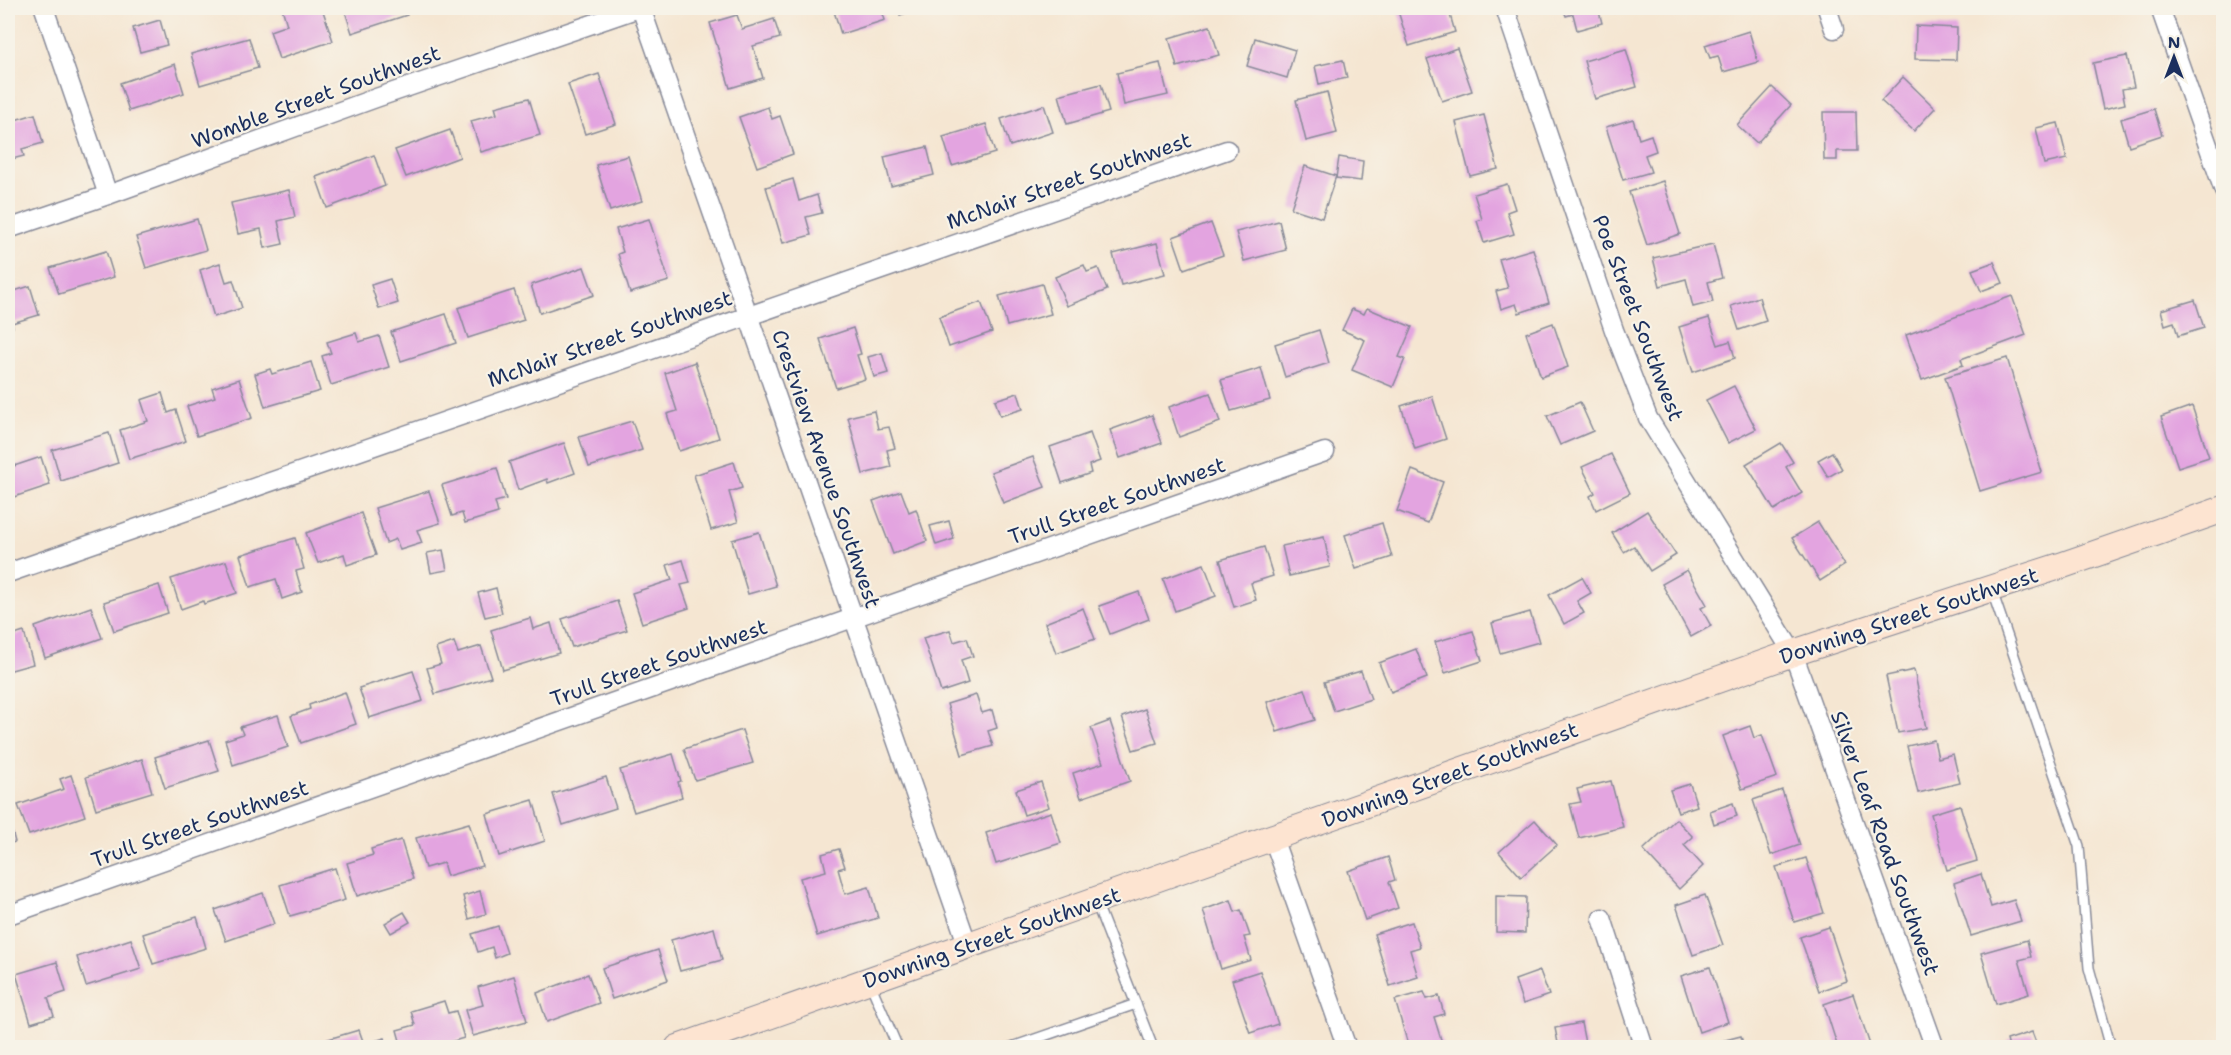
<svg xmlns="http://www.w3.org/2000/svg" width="2231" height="1055" viewBox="0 0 2231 1055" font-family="'Shantell Sans',sans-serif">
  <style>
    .building { fill: #e3a4e0 }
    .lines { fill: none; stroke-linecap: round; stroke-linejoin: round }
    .lane-casing { stroke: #888a98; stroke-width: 12 }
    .street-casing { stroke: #888a98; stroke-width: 21 }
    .secondary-casing { stroke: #888a98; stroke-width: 28 }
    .lane { stroke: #fff; stroke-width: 9 }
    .street { stroke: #fff; stroke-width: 18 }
    .secondary { stroke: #fde4d1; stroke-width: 26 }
    .labels { text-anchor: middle; stroke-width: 4.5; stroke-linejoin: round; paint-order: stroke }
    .street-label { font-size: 21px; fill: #1b2f5e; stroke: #f7f3e8 }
  </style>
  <rect width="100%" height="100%" fill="#f7f3e8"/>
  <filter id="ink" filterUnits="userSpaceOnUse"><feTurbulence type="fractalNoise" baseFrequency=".0167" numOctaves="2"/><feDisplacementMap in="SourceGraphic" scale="12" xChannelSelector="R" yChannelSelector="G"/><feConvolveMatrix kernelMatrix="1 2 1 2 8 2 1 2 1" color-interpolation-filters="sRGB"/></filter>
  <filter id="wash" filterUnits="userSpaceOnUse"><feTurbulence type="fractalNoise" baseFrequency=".008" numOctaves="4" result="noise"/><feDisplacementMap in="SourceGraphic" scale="24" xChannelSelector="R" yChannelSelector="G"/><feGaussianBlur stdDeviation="1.35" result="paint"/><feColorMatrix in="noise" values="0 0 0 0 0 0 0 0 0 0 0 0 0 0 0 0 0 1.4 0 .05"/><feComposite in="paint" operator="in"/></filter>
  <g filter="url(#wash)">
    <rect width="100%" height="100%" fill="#f5e6d2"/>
    <g id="blocks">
      <g class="building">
        <polygon points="282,8 322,8 333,41 279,59 270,31 287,25"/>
        <polygon points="344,8 405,8 407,15 352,33"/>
        <polygon points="833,8 881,8 885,20 841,34"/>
        <polygon points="898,8 922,8 900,15"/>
        <polygon points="1397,8 1421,8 1423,14 1448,8 1455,32 1409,46"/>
        <polygon points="1563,8 1598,8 1602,23 1577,30 1573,14 1566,16"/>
        <polygon points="737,15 742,29 774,19 780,38 753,46 763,78 730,88 710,23"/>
        <polygon points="160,20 167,45 140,52 133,28"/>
        <polygon points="1210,26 1219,55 1177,67 1169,38"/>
        <polygon points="1916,26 1957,28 1956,60 1915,59"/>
        <polygon points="1749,31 1758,62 1723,72 1718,56 1710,58 1705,45"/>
        <polygon points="249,38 258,68 200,85 191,54"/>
        <polygon points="1255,38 1295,50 1287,78 1247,66"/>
        <polygon points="1457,48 1472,91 1442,101 1427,59"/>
        <polygon points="1626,49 1637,87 1595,99 1584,61"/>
        <polygon points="2127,56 2134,87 2122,89 2125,104 2103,109 2093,63"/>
        <polygon points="1343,60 1347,78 1319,84 1315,66"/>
        <polygon points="1160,63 1168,95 1124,105 1117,73"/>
        <polygon points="175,64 184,93 129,111 120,83"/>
        <polygon points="599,74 616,124 585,134 568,84"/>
        <polygon points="1903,77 1935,108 1914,131 1881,101"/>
        <polygon points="1101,84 1109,112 1067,124 1059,95"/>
        <polygon points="1772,87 1791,105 1757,143 1737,125"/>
        <polygon points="1327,92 1337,133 1306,141 1296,100"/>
        <polygon points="529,98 540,135 481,152 471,121 497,114 495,107"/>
        <polygon points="1044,105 1053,132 1010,146 1001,119"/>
        <polygon points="768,107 772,119 780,116 793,154 757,167 739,117"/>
        <polygon points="2154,109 2162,135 2129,146 2121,119"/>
        <polygon points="1823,112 1856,112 1857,151 1837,151 1837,160 1824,160"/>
        <polygon points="35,114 43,143 22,149 24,156 8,160 8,122"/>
        <polygon points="1484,115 1498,169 1470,176 1456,122"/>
        <polygon points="1633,119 1639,139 1651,135 1656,151 1645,155 1651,172 1623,180 1606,127"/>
        <polygon points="2058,123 2067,159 2044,164 2036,128"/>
        <polygon points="986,124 995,153 952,166 943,137"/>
        <polygon points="450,130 460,157 406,177 395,150"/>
        <polygon points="927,147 934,175 891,186 884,157"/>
        <polygon points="374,155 385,186 327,208 316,177"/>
        <polygon points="628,156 642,201 610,211 596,165"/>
        <polygon points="1339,157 1363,161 1361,181 1336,178"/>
        <polygon points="1305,166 1336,176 1322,218 1291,208"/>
        <polygon points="793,179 799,201 817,195 822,213 806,217 811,235 783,243 766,187"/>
        <polygon points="1663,181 1680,234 1647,245 1629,192"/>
        <polygon points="1507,184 1515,209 1507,212 1514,234 1484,243 1477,221 1482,219 1474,194"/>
        <polygon points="289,190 295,217 278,221 283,244 265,248 261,229 238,234 231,203"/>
        <polygon points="197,219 206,250 146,268 136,237"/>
        <polygon points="649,219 669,281 630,293 618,254 623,252 616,229"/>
        <polygon points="1279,221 1286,250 1244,261 1236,232"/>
        <polygon points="1211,223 1223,255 1184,269 1173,237"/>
        <polygon points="1157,243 1165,274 1121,285 1113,254"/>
        <polygon points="1713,244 1722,278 1708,282 1713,302 1693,307 1686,279 1660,286 1653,258"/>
        <polygon points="1533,249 1549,303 1519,313 1516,304 1501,309 1496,291 1508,288 1499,259"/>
        <polygon points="106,251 114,277 59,294 50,268"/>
        <polygon points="1994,262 2003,283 1981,291 1972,270"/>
        <polygon points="220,263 226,282 233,280 242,308 214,317 200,270"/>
        <polygon points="1084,265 1087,272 1098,268 1107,290 1067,306 1055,277"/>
        <polygon points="584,267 594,295 540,313 531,285"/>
        <polygon points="390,279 398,303 379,309 371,285"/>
        <polygon points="1042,284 1051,314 1007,326 999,296"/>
        <polygon points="30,286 39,315 12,323 13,327 8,329 8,293"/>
        <polygon points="514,290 524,320 468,338 458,308"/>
        <polygon points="2012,296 2026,335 1961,359 1963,365 1922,380 1906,335"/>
        <polygon points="1759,297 1766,321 1739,330 1731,306"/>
        <polygon points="2195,300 2204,328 2178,336 2174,322 2165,325 2161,310"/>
        <polygon points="981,302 992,332 949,347 939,317"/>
        <polygon points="1367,308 1412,327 1399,357 1405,359 1393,387 1352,370 1365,340 1342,330 1352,309 1364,314"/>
        <polygon points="446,314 456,343 401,361 391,332"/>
        <polygon points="1709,318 1718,345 1730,341 1735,358 1693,372 1679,327"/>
        <polygon points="1553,323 1568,367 1541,377 1526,333"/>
        <polygon points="853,328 861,354 857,355 865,379 836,388 820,339"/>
        <polygon points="1319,330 1329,363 1285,377 1275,344"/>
        <polygon points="356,333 359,342 379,336 389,367 331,385 322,356 331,353 327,342"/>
        <polygon points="882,353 888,373 874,377 868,357"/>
        <polygon points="2007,358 2042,472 1980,491 1945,377"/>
        <polygon points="311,362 320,391 265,407 255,374 270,369 272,374"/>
        <polygon points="695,362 719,438 679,451 667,414 677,411 665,373"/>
        <polygon points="1261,368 1270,400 1231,411 1221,380"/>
        <polygon points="239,379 252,418 197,436 187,406 215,397 212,388"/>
        <polygon points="1734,386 1756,429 1728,443 1706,400"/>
        <polygon points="162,393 168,413 176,410 186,441 129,459 120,430 148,421 141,400"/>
        <polygon points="1018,393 1023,409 1000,416 995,400"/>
        <polygon points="1210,393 1220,422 1179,437 1169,407"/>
        <polygon points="1432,396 1446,439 1415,449 1401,406"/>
        <polygon points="1580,402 1593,431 1560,445 1547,416"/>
        <polygon points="2192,406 2209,457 2178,467 2161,417"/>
        <polygon points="874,411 878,429 889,427 895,448 887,450 891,467 863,474 848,417"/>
        <polygon points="1152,415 1162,443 1120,458 1110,430"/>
        <polygon points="632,421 642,450 589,467 579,437"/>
        <polygon points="109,433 118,463 61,481 52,450"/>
        <polygon points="1090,433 1100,461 1089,465 1091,473 1062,483 1050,447"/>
        <polygon points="564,443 575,473 548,483 547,479 518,490 509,462"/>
        <polygon points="1781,443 1793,462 1786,467 1802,493 1774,510 1746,464"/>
        <polygon points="1832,452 1842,469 1828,477 1818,460"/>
        <polygon points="1611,454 1630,493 1596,510 1590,496 1595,493 1582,467"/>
        <polygon points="41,457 50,485 8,499 8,468"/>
        <polygon points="1033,457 1045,487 1003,503 991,472"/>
        <polygon points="734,462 742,488 729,492 738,522 711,530 694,475"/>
        <polygon points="497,468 506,499 495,502 498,513 465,523 462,513 452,516 442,485"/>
        <polygon points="1412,470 1443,482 1428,523 1397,511"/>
        <polygon points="429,491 440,523 417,530 422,543 400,550 396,539 386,543 375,508"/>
        <polygon points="901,491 909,512 916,509 927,541 893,554 873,501"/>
        <polygon points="1647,511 1676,555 1650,571 1634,546 1624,552 1612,533"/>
        <polygon points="361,513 376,555 347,565 344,554 318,563 306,533"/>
        <polygon points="949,521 954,539 936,545 930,526"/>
        <polygon points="1818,522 1845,565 1820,581 1792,538"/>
        <polygon points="1382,523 1392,557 1356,569 1345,535"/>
        <polygon points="759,532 776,586 748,594 732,540"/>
        <polygon points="1324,537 1330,567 1289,576 1282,546"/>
        <polygon points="295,538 304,569 296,571 302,592 282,599 276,579 250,587 240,555"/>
        <polygon points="1264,547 1273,576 1251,583 1256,600 1234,607 1220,560"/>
        <polygon points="443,550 447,570 431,573 427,553"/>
        <polygon points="683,560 690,583 681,585 689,608 642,623 632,593 672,580 667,565"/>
        <polygon points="226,561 237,593 204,604 203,601 181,609 171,579"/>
        <polygon points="1204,564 1216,596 1175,611 1163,579"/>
        <polygon points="1687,570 1707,605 1701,608 1711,626 1691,637 1662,584"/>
        <polygon points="1582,577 1591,593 1577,601 1584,613 1564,624 1549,595"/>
        <polygon points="159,585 168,613 114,631 104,602"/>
        <polygon points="496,588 502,613 485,617 478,593"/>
        <polygon points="1139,592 1149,619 1110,634 1099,606"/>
        <polygon points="617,601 627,630 572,647 562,619"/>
        <polygon points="91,607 102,638 45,658 35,627"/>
        <polygon points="1083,608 1095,639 1056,653 1045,623"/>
        <polygon points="1530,612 1539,642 1500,653 1492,623"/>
        <polygon points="530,618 533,629 551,623 559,653 503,670 491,630"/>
        <polygon points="950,630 954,642 967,638 973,656 961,660 968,683 941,692 923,638"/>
        <polygon points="1473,631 1482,661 1445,673 1435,642"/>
        <polygon points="24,632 33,664 8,671 8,637"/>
        <polygon points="454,642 458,653 481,646 491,677 435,694 427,668 441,664 436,648"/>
        <polygon points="1416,649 1427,678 1391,692 1379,663"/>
        <polygon points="1914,670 1926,728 1898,733 1886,676"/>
        <polygon points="413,671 423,701 369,718 359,688"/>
        <polygon points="1361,671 1371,699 1334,711 1324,682"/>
        <polygon points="1305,689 1315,720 1277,732 1267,702"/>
        <polygon points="345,692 356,724 301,743 291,716 310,709 309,705"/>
        <polygon points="976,695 982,713 992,710 997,728 988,731 993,746 962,755 947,704"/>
        <polygon points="1145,709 1157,743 1133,750 1122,717"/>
        <polygon points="278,715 288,747 233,765 225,740 243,734 240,727"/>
        <polygon points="1110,721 1130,781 1081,798 1073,773 1103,763 1091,728"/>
        <polygon points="1750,726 1754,738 1762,735 1777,777 1742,789 1723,736"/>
        <polygon points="742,730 753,763 695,780 684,749"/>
        <polygon points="209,740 219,771 165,788 155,757"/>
        <polygon points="1934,740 1938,758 1953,754 1960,783 1918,793 1907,746"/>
        <polygon points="673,754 681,781 678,782 682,797 634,812 620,770"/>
        <polygon points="142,759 152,792 96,809 86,777"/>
        <polygon points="71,775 85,816 29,835 18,805 64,789 60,779"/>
        <polygon points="606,777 616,808 563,825 553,794"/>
        <polygon points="1611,781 1623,827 1579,838 1570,804 1581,802 1577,789"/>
        <polygon points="1041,782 1049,807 1024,815 1016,790"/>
        <polygon points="1690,784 1697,806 1678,812 1670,790"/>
        <polygon points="1782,790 1800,845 1771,855 1753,800"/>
        <polygon points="533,800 545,841 499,856 487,814"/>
        <polygon points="1733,803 1737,816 1714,824 1710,811"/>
        <polygon points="1960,805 1977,861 1947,870 1931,814"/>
        <polygon points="1051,812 1061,843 996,864 986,833"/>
        <polygon points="8,816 15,842 8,844"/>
        <polygon points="1676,819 1693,837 1684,845 1703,866 1679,889 1643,850"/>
        <polygon points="1535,820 1557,845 1521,877 1499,852"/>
        <polygon points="469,823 482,866 447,876 443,863 425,868 416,838"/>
        <polygon points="401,840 413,879 357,896 347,863 373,855 371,849"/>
        <polygon points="839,849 845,867 838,869 845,894 869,887 878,918 817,936 800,878 826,871 822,854"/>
        <polygon points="1388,857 1395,880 1389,882 1398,908 1365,920 1348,871"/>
        <polygon points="1806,858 1824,913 1794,922 1776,867"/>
        <polygon points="335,868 345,900 290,916 280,885"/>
        <polygon points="1981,874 1991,907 2014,900 2021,921 1971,936 1954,883"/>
        <polygon points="480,891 486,914 469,919 463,896"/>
        <polygon points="263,893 274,924 226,941 215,910"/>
        <polygon points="1705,895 1723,945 1693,955 1676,905"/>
        <polygon points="1496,896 1526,897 1525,933 1496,932"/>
        <polygon points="1231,900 1235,912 1241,910 1250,936 1244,937 1251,960 1221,969 1203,910"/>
        <polygon points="404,912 410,922 391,933 385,923"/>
        <polygon points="197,917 206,948 153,964 143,934"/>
        <polygon points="1412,922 1420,947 1410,950 1418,977 1390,986 1374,934"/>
        <polygon points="498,926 507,953 495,958 492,947 478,952 472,934"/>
        <polygon points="1829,927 1847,981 1819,991 1800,937"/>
        <polygon points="714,928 722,960 680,971 671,940"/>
        <polygon points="131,939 141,969 86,986 77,957"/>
        <polygon points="2027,940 2031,957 2019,960 2029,994 1996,1004 1981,953"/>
        <polygon points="658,950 668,980 612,999 602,968"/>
        <polygon points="57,962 66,992 48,998 54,1016 31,1023 16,974"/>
        <polygon points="1710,967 1728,1022 1699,1032 1681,976"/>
        <polygon points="1260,971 1278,1024 1250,1033 1232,980"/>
        <polygon points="1540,971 1549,995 1523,1004 1515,980"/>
        <polygon points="588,974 599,1003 547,1022 537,993"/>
        <polygon points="514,976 527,1021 473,1036 465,1010 483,1005 478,987"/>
        <polygon points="1424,992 1427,999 1439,996 1444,1014 1434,1017 1443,1046 1409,1048 1395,1000"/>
        <polygon points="1853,994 1871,1048 1838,1048 1824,1004"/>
        <polygon points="444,1001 448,1013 456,1011 464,1038 430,1048 402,1048 397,1030 415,1025 411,1011"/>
        <polygon points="1581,1023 1586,1048 1559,1048 1555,1028"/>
        <polygon points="359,1030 364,1044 385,1038 388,1048 328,1048 325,1040"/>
        <polygon points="2032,1032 2038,1048 2009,1048 2007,1040"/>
        <polygon points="1741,1036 1744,1048 1707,1048 1706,1045"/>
      </g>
    </g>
  </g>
  <g filter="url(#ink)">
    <use href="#blocks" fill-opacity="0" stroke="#888a98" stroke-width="1.5"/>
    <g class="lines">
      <g class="lane-casing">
        <g id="lane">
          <polyline points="1992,591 2079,846 2089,968 2111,1048"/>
          <polyline points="1096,902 1153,1048"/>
          <polyline points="870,983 898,1048"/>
          <polyline points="1009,1048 1136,1004"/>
        </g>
      </g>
      <g class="street-casing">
        <g id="street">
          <polyline points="44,8 108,195"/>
          <polyline points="641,8 968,946"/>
          <polyline points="1505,8 1614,330 1648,418 1793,653 1935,1048"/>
          <polyline points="1827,8 1834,29"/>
          <polyline points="2160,8 2224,191"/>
          <polyline points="8,229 108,195 376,98 639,8"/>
          <polyline points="8,573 1227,150"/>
          <polyline points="1273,838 1347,1048"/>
          <polyline points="8,915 1325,452"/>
          <polyline points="1602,918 1644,1048"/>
        </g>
      </g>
      <g class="secondary-casing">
        <polyline id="secondary" points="678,1048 1793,653 2063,565 2224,509"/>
      </g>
      <use href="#lane" class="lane"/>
      <use href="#street" class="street"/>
      <use href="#secondary" class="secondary"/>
    </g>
  </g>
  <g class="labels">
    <g class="street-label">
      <text transform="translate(316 97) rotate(-20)" y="7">Womble Street Southwest</text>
      <text transform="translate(1069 181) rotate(-19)" y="7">McNair Street Southwest</text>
      <text transform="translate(1638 318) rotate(69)" y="7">Poe Street Southwest</text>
      <text transform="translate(610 339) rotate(-19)" y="7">McNair Street Southwest</text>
      <text transform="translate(826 469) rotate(71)" y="7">Crestview Avenue Southwest</text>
      <text transform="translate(1117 501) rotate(-19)" y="7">Trull Street Southwest</text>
      <text transform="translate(1909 616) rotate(-18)" y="7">Downing Street Southwest</text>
      <text transform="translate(659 663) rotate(-19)" y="7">Trull Street Southwest</text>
      <text transform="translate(1450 775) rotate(-20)" y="7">Downing Street Southwest</text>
      <text transform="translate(200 824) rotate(-19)" y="7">Trull Street Southwest</text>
      <text transform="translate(1885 843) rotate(70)" y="7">Silver Leaf Road Southwest</text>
      <text transform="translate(992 938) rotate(-19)" y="7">Downing Street Southwest</text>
    </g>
  </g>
  <rect width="2231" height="1055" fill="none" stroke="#f7f3e8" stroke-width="30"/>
  <g transform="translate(2174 57)" stroke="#f7f3e8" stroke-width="4.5" paint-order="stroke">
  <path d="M0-4.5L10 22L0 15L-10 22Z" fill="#1b2f5e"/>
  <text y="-9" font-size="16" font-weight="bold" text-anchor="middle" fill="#1b2f5e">N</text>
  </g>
</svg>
